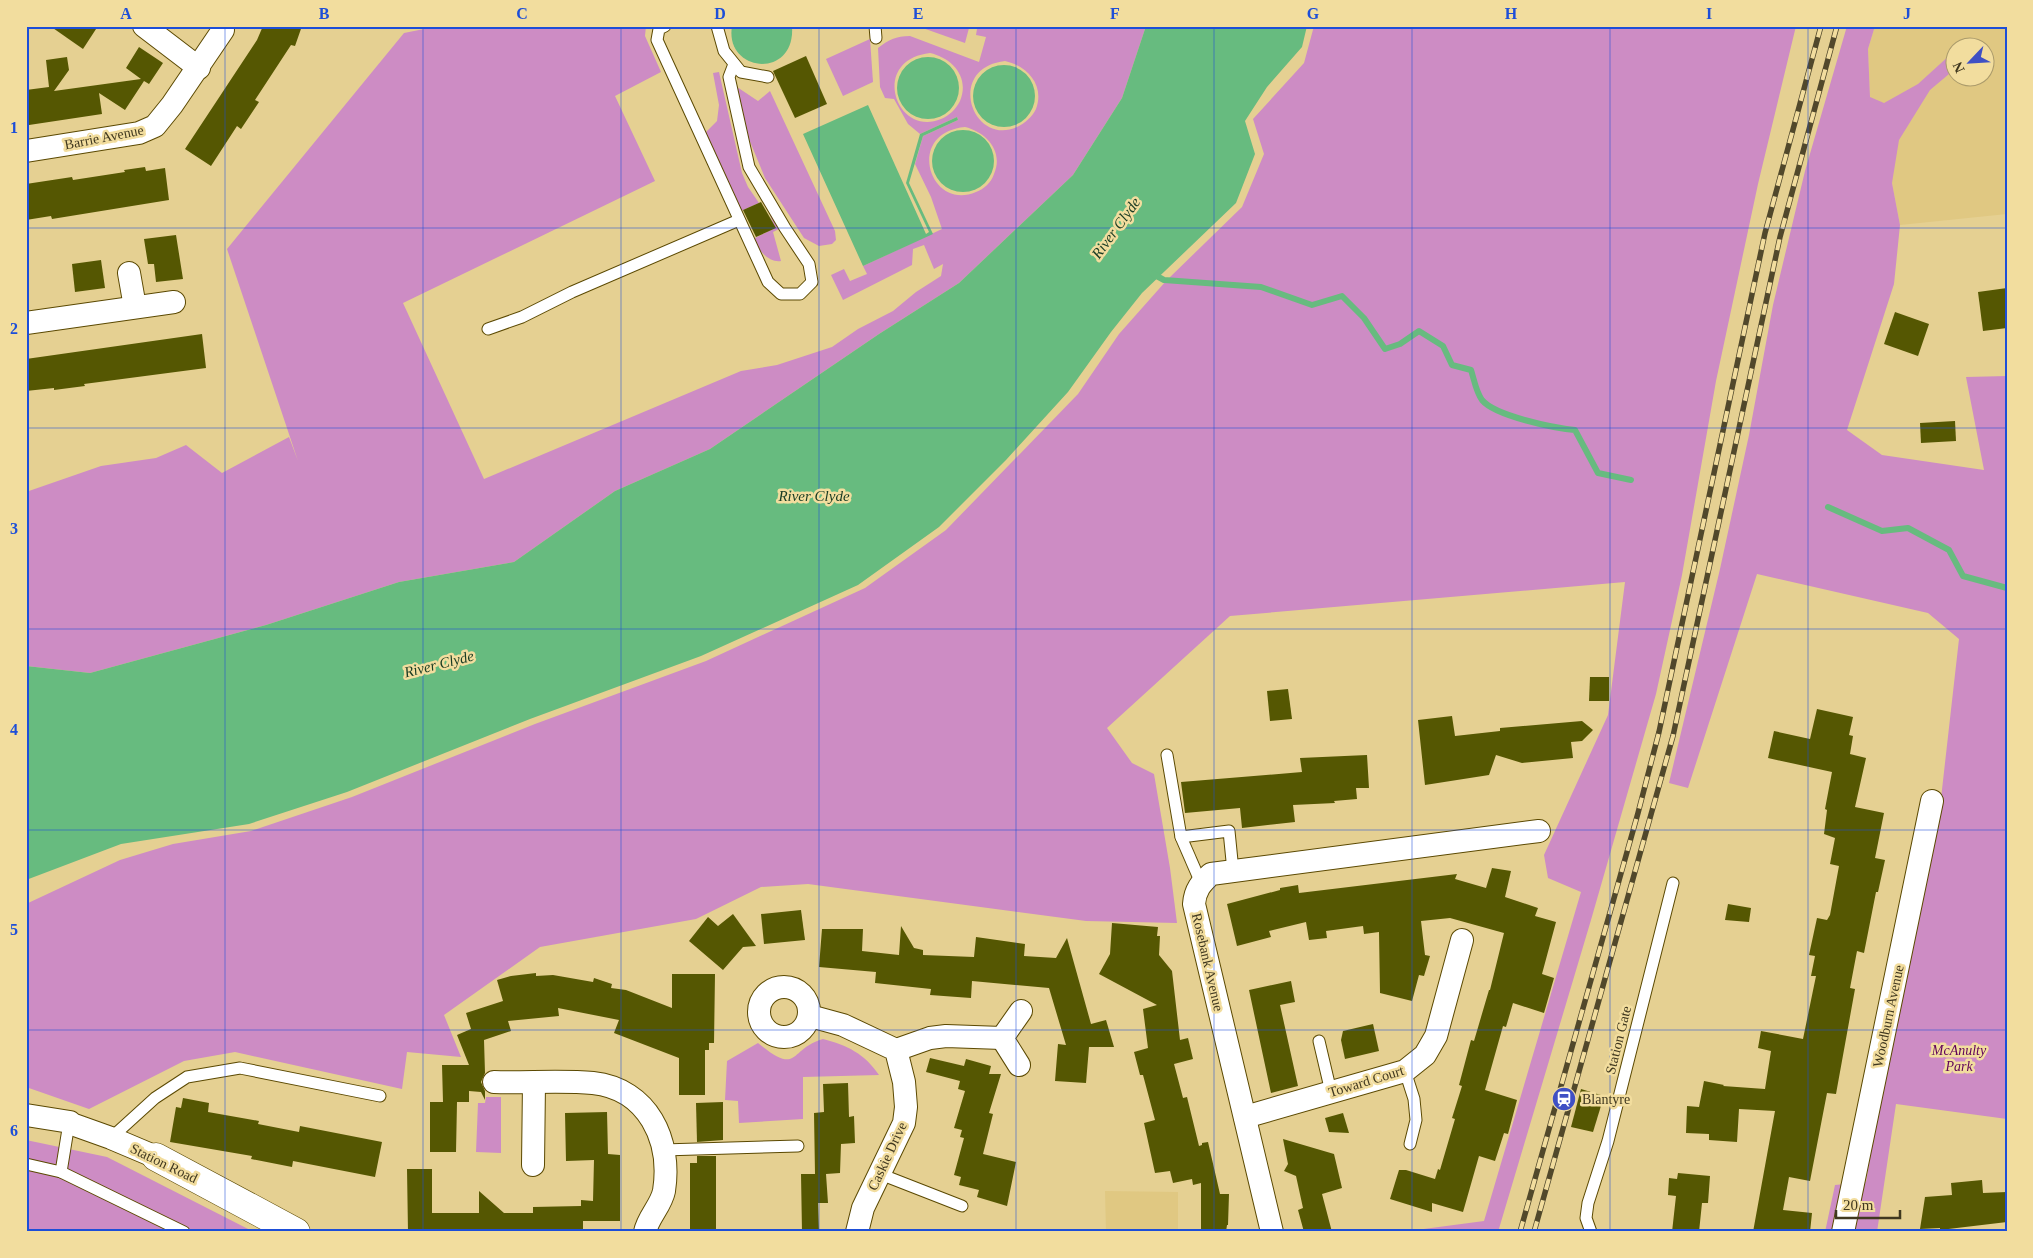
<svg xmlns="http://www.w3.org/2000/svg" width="2033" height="1258" viewBox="0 0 2033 1258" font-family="Georgia,serif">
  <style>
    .built { fill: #e0c882; fill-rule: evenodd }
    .green { fill: #cd8cc4; fill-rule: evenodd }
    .water { fill: #67bb7f }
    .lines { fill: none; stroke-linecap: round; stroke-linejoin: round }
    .stream { stroke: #67bb7f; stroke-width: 6 }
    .building { fill: #555702 }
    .lane-casing { stroke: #5b4902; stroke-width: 13 }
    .street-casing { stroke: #5b4902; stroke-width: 24 }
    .secondary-casing { stroke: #5b4902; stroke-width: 29 }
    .lane { stroke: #fff; stroke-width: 11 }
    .street { stroke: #fff; stroke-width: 22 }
    .secondary { stroke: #fff; stroke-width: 28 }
    .rail-casing { stroke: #51482b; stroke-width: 5.5 }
    .rail { stroke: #f2dd9e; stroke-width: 4; stroke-dasharray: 11; stroke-linecap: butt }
    .grid { fill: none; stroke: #1d4ed8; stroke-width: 1; stroke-opacity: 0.55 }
    .labels { text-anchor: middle; stroke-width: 5; stroke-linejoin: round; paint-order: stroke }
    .street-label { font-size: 14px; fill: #40381f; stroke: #f2dd9e }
    .park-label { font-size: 14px; font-style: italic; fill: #60035a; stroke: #f2dd9e }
    .poi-label { font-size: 14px; fill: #40381f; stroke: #f2dd9e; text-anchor: start }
    .water-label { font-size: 15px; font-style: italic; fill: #183b23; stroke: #f2dd9e }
    .neatline { fill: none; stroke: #1d4ed8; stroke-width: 2 }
    .grid-label { font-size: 16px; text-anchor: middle; font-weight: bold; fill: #1d4ed8 }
  </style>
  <rect width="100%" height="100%" fill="#e5d092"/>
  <g class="built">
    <path d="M1875,26H2007V214L1900,225L1892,183L1870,96L1868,49ZM1956,48H1986V78H1956Z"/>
    <polygon points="1105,1191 1178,1192 1178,1232 1106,1232"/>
  </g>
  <g class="green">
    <path d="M439,26H646L645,36L661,72L615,96L655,181L403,303L484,479L741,371L777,365L832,347L858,329L893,311L916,292L941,276L943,264L934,269L924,245L913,249L912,265L843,300L831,275L844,269L850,281L867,274L863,266L942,229L931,197L915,164L923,136L958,120L957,117L920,134L908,124L894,99L885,98L880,87L878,48C888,40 896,36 910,36L979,62L986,37L976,35L977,29L969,28L965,43L917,26H1146L1122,98L1073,175L959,283L879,334L710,449L615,491L514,562L399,582L266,625L90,673L26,666V492L101,466L156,458L186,445L222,473L289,437L298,461L227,249L404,33ZM930,53C952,58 970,77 960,101C956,109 949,116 941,119C896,138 869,60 930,53ZM1005,61C1027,66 1045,85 1036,109C1032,117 1025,123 1017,127C972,147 945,68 1005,61ZM965,127C986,132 1004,151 994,174C991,183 984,189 976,192C930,212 904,133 965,127Z"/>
    <polygon points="1314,26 1796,26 1758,184 1716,381 1682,575 1656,694 1591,920 1498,1232 1401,1232 1484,1221 1581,892 1548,878 1544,855 1608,715 1625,582 1230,616 1107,728 1132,763 1154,774 1170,868 1177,923 1086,921 808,884 761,887 696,919 540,947 444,1015 461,1057 407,1052 402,1089 235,1052 184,1061 89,1109 26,1087 26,904 120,860 173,844 251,831 352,797 535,724 706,661 865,588 946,530 1078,394 1119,334 1166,281 1242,207 1264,154 1253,119 1304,63"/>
    <polygon points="1847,26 1875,26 1868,49 1870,97 1884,103 1918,84 1951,54 1955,61 1955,69 1930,90 1899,140 1892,183 1900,225 1894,284 1847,430 1882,455 1984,470 1966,377 2007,376 2007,1119 1896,1104 1877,1232 1825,1232 1835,1185 1866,1182 1879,1104 1938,825 1959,639 1928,613 1757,574 1688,788 1669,783 1720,569 1749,435 1773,305 1805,171"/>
    <polygon points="870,39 873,82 843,96 826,59"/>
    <polygon points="719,72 742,173 748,187 759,203 741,211 704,134 717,121 719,105 713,73"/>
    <polygon points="737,87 758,101 770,91 835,231 836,240 832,244 819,246 804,238 765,178 744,127"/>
    <path d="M770,215L773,216L779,229L773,232L781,261C768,263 758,249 753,239L775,228Z"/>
    <path d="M823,1039C847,1045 865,1054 879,1075L803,1077V1119L739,1123L738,1101L725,1100L727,1061L758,1043C800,1077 788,1049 823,1039Z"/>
    <polygon points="486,1097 501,1097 501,1153 476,1152 478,1103 485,1103"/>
    <polygon points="26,1140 107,1157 254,1232 26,1232"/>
  </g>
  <g class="water">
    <path d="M732,26H792C796,80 724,73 732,26Z"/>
    <polygon points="1146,26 1307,26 1302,47 1267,87 1245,121 1255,154 1236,203 1142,293 1111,332 1068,392 1006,460 939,527 858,585 701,656 530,719 347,792 249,824 121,844 26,880 26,666 90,673 266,625 399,582 514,562 615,491 710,449 879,334 959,283 1073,175 1122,98"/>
    <circle cx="928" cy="88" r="31"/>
    <circle cx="1004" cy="96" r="31"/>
    <polygon points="868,105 926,234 929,232 906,183 920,134 957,117 958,120 923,136 909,183 933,234 863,266 803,134"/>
    <circle cx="963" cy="161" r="31"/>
  </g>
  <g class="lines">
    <g class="stream">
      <path d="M1153,274L1164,280L1261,287L1312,305L1342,296L1364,318L1385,349L1400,344L1419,331L1443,346L1452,365L1471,370C1474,379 1476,392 1482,400C1495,416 1554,428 1575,430L1598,473L1631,480"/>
      <polyline points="1828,507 1882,531 1908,528 1949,550 1963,576 2007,588"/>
    </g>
  </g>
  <g class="building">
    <polygon points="50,26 98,26 83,49"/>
    <polygon points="263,26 302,26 295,46 291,45 255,100 259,102 241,129 237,126 211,166 185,149 257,40"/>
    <polygon points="139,47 163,63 149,84 144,81 125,110 99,93 102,114 29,125 26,90 49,87 46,60 67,57 69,70 54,91 141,79 126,68"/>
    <polygon points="806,56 827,104 795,118 773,71"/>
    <polygon points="145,167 146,171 165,168 169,200 52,219 51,216 26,220 26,184 72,177 73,180 125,172 124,170"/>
    <polygon points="761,202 776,228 756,237 743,210"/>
    <polygon points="176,235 183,279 156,282 154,264 148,264 144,239"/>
    <polygon points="101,260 105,288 75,292 72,264"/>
    <polygon points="2007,288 2007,328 1983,331 1978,292"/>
    <polygon points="1895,312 1929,324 1918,356 1884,344"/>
    <polygon points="202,334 206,368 84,384 85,386 54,390 54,388 26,391 26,359"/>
    <polygon points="1955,421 1956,441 1921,443 1920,423"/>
    <polygon points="1590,677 1609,677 1609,701 1589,701"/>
    <polygon points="1288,689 1292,719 1270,721 1267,691"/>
    <polygon points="1817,709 1853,717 1849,735 1853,736 1850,754 1866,758 1855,807 1884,813 1875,858 1885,860 1878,892 1876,892 1864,953 1857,951 1850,988 1855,989 1836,1094 1827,1093 1810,1181 1789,1177 1783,1210 1812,1213 1810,1232 1753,1232 1775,1111 1739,1109 1737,1142 1709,1140 1709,1134 1686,1133 1687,1106 1699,1107 1704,1081 1724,1085 1723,1086 1765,1089 1771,1051 1758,1048 1761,1031 1803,1039 1816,976 1811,976 1815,956 1809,955 1817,918 1827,920 1830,915 1839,866 1830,864 1835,838 1824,834 1827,810 1825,809 1832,772 1768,758 1774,731 1810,739"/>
    <polygon points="1452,716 1455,736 1500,731 1500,728 1582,721 1593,730 1582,741 1571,742 1573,758 1522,763 1496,755 1489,775 1425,785 1418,720"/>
    <polygon points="1367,755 1369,788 1356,788 1357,799 1334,801 1335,803 1293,805 1295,822 1242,828 1240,808 1185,813 1181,782 1302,772 1300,758"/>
    <polygon points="1492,868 1511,871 1505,897 1538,908 1535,916 1556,922 1542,974 1554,978 1544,1013 1513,1003 1506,1027 1503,1026 1485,1090 1517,1100 1508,1134 1504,1133 1495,1161 1479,1156 1463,1212 1432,1203 1432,1212 1390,1199 1399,1170 1406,1170 1435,1179 1438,1169 1440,1170 1455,1119 1452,1118 1462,1086 1459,1085 1471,1040 1474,1041 1489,990 1490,990 1504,933 1450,918 1421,921 1425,955 1430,956 1424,976 1419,975 1412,1001 1380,993 1379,932 1364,934 1363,926 1326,931 1327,938 1309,940 1306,922 1269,931 1271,937 1237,946 1227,904 1280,890 1280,888 1298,885 1299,893 1457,874 1455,879 1486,888"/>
    <polygon points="1728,904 1751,908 1749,922 1725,920"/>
    <polygon points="801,910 805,940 764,944 761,914"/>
    <polygon points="733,914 756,946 743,947 723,970 689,941 708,917 718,926"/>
    <polygon points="1112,923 1158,927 1157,936 1160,936 1159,955 1172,971 1180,1040 1188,1038 1193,1059 1174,1064 1183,1098 1187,1097 1199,1146 1202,1145 1202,1143 1208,1142 1220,1194 1229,1194 1228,1225 1227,1225 1226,1232 1201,1232 1201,1183 1193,1185 1192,1179 1173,1183 1170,1171 1155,1173 1144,1123 1155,1120 1143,1075 1140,1075 1134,1052 1148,1048 1143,1009 1157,1005 1099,974 1110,954"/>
    <polygon points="901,926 914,948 923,950 923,955 974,957 976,937 1025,944 1024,956 1056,958 1067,938 1091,1024 1106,1020 1114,1047 1089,1047 1086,1083 1055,1081 1058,1044 1066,1045 1049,988 972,981 971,998 930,995 931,989 875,983 876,972 819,967 822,929 863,929 862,951 899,955"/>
    <polygon points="536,973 536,976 553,975 593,982 594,978 612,984 611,988 626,990 672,1008 672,974 715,974 714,1043 709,1043 709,1050 705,1050 705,1095 679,1095 679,1058 614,1033 619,1020 558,1008 559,1016 508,1021 511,1031 484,1040 485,1073 481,1082 485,1091 485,1100 481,1092 469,1091 469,1102 457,1102 456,1152 430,1152 430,1102 443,1102 442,1065 469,1065 457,1035 471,1029 466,1013 503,1001 497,980 511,976"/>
    <polygon points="1291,981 1295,1002 1280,1005 1298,1086 1271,1093 1249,990"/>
    <polygon points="1373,1024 1379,1051 1345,1059 1341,1040 1343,1031"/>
    <polygon points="930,1058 964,1066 966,1059 991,1066 989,1074 1001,1074 989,1113 993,1114 983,1154 1016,1162 1007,1206 977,1197 979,1190 959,1185 961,1177 954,1175 964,1138 960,1137 962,1130 954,1128 965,1091 958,1089 960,1081 926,1072"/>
    <polygon points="848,1083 849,1117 854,1116 855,1143 841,1144 840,1173 826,1174 828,1203 818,1203 819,1232 802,1232 801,1174 815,1174 814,1113 824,1112 823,1084"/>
    <polygon points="1581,1089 1604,1096 1593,1132 1571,1127"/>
    <polygon points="183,1098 209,1103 208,1112 259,1121 258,1124 299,1132 300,1126 382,1142 375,1177 293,1161 292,1167 251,1159 252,1156 170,1142 176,1107 181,1108"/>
    <polygon points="723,1102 723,1140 697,1142 696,1103"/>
    <polygon points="607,1112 608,1154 620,1155 620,1221 583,1221 583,1229 577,1230 577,1232 408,1232 407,1169 432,1169 432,1213 479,1213 479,1191 504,1213 533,1213 533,1207 581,1206 581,1200 593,1201 594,1160 566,1161 565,1113"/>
    <polygon points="1343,1113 1349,1133 1329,1132 1325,1118"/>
    <polygon points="1283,1139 1334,1154 1342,1188 1322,1194 1332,1232 1304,1232 1298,1210 1303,1208 1296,1176 1284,1171 1288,1164"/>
    <polygon points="697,1156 716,1156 716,1232 690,1232 690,1163 697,1163"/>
    <polygon points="1678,1173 1710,1176 1708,1203 1702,1203 1699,1232 1672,1232 1676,1196 1668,1195 1669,1178 1677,1179"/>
    <polygon points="1982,1180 1983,1193 2007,1192 2007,1222 1940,1230 1940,1228 1920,1229 1925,1197 1952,1195 1951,1183"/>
  </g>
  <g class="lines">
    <g class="lane-casing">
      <g id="lane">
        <polyline points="665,26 659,29 657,40 768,282 781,294 800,294 812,282 809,264 785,228 749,167 729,77 734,64"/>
        <polyline points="717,26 724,51 741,72 768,77"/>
        <polyline points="875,26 876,38"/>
        <polyline points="488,329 522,317 572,292 739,220"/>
        <polyline points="1167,755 1181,837 1229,831 1233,871"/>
        <polyline points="1181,837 1201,883"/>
        <polyline points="1319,1041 1331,1092"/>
        <polyline points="1405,1071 1414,1099 1416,1120 1410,1144"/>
        <polyline points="111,1138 155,1098 187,1077 240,1068 380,1096"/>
        <polyline points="663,1150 798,1146"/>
        <polyline points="26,1164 61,1172 69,1123"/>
        <polyline points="61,1172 184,1232"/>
        <polyline points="880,1174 962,1206"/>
        <polyline points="1591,1232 1586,1218 1588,1203 1608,1141 1673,883"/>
      </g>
    </g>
    <g class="street-casing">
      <g id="street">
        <polyline points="144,26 199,68"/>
        <polyline points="26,151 139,133 155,126 172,105 223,30"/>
        <polyline points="129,273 135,307"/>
        <polyline points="26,323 174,302"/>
        <circle cx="784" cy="1012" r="25"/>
        <polyline points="810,1016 843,1025 896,1050 904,1082 906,1107 904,1123 863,1208 857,1232"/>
        <polyline points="896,1050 930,1038 946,1036 1002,1038"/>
        <polyline points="1019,1065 1002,1038 1021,1011"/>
        <path d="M494,1082C526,1083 562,1080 593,1083C648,1089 672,1140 664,1191C661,1206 648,1217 645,1232"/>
        <polyline points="26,1115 70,1122 69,1123 111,1138 156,1157"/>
        <polyline points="1245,1117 1405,1071 1425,1055 1436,1036 1462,940"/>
        <polyline points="533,1165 534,1083"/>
        <path d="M1272,1232L1194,904C1195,890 1201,883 1211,874L1539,831"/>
        <polyline points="1843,1232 1932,801"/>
      </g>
    </g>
    <g class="secondary-casing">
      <polyline id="secondary" points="156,1157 296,1232"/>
    </g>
    <use href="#lane" class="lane"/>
    <use href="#street" class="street"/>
    <use href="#secondary" class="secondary"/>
    <g class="rail-casing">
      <g id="rail">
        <polyline points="1520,1232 1638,813 1659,732 1765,233 1821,26"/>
        <polyline points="1534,1232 1673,736 1780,237 1837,26"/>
      </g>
    </g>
    <use href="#rail" class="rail"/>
  </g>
  <path class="grid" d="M225,26V1232M423,26V1232M621,26V1232M819,26V1232M1016,26V1232M1214,26V1232M1412,26V1232M1610,26V1232M1808,26V1232M26,228H2007M26,428H2007M26,629H2007M26,830H2007M26,1030H2007"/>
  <defs>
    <g id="station-disc" transform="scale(1.25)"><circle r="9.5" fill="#3f50c4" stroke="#f2dd9e"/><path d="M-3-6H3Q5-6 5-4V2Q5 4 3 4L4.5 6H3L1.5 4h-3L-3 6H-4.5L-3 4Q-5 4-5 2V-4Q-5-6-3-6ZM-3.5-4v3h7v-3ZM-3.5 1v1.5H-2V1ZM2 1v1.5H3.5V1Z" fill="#fff"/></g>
  </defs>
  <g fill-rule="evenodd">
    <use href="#station-disc" x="1564" y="1099"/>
  </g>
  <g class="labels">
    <g class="street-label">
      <text transform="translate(104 137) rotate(-11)" y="5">Barrie Avenue</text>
      <text transform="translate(1208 962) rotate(77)" y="5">Rosebank Avenue</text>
      <text transform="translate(1888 1016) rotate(-78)" y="5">Woodburn Avenue</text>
      <text transform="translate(1618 1040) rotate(-76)" y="5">Station Gate</text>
      <text transform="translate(1366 1081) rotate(-17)" y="5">Toward Court</text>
      <text transform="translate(887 1156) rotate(-65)" y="5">Caskie Drive</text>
      <text transform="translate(164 1163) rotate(26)" y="5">Station Road</text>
    </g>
    <g class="park-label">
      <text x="1959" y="1055">McAnulty<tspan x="1959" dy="16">Park</tspan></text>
    </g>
    <g class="poi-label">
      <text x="1582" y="1104">Blantyre</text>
    </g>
    <g class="water-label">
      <text transform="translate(1116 228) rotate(-54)" y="5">River Clyde</text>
      <text x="814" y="501">River Clyde</text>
      <text transform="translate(439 664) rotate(-14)" y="5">River Clyde</text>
    </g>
  </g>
  <rect width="2033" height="1258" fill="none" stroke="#f2dd9e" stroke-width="55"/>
  <g transform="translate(1970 62) rotate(245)"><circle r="24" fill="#f2dd9e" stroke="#ab9b6b"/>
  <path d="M0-4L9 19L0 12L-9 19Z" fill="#3f50c4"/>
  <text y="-8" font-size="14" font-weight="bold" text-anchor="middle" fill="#40381f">N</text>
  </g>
  <path d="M1836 1210v8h64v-8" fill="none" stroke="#40381f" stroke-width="2.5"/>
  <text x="1843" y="1210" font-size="15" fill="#40381f" stroke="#f2dd9e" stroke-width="4" paint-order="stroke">20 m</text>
  <rect x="28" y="28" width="1978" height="1202" class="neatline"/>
  <g class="grid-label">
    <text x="126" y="19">A</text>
    <text x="324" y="19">B</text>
    <text x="522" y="19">C</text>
    <text x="720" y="19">D</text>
    <text x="918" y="19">E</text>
    <text x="1115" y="19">F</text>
    <text x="1313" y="19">G</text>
    <text x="1511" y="19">H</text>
    <text x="1709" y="19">I</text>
    <text x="1907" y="19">J</text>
    <text x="14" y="133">1</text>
    <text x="14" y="334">2</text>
    <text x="14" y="534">3</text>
    <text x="14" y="735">4</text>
    <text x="14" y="935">5</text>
    <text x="14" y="1136">6</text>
  </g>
</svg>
